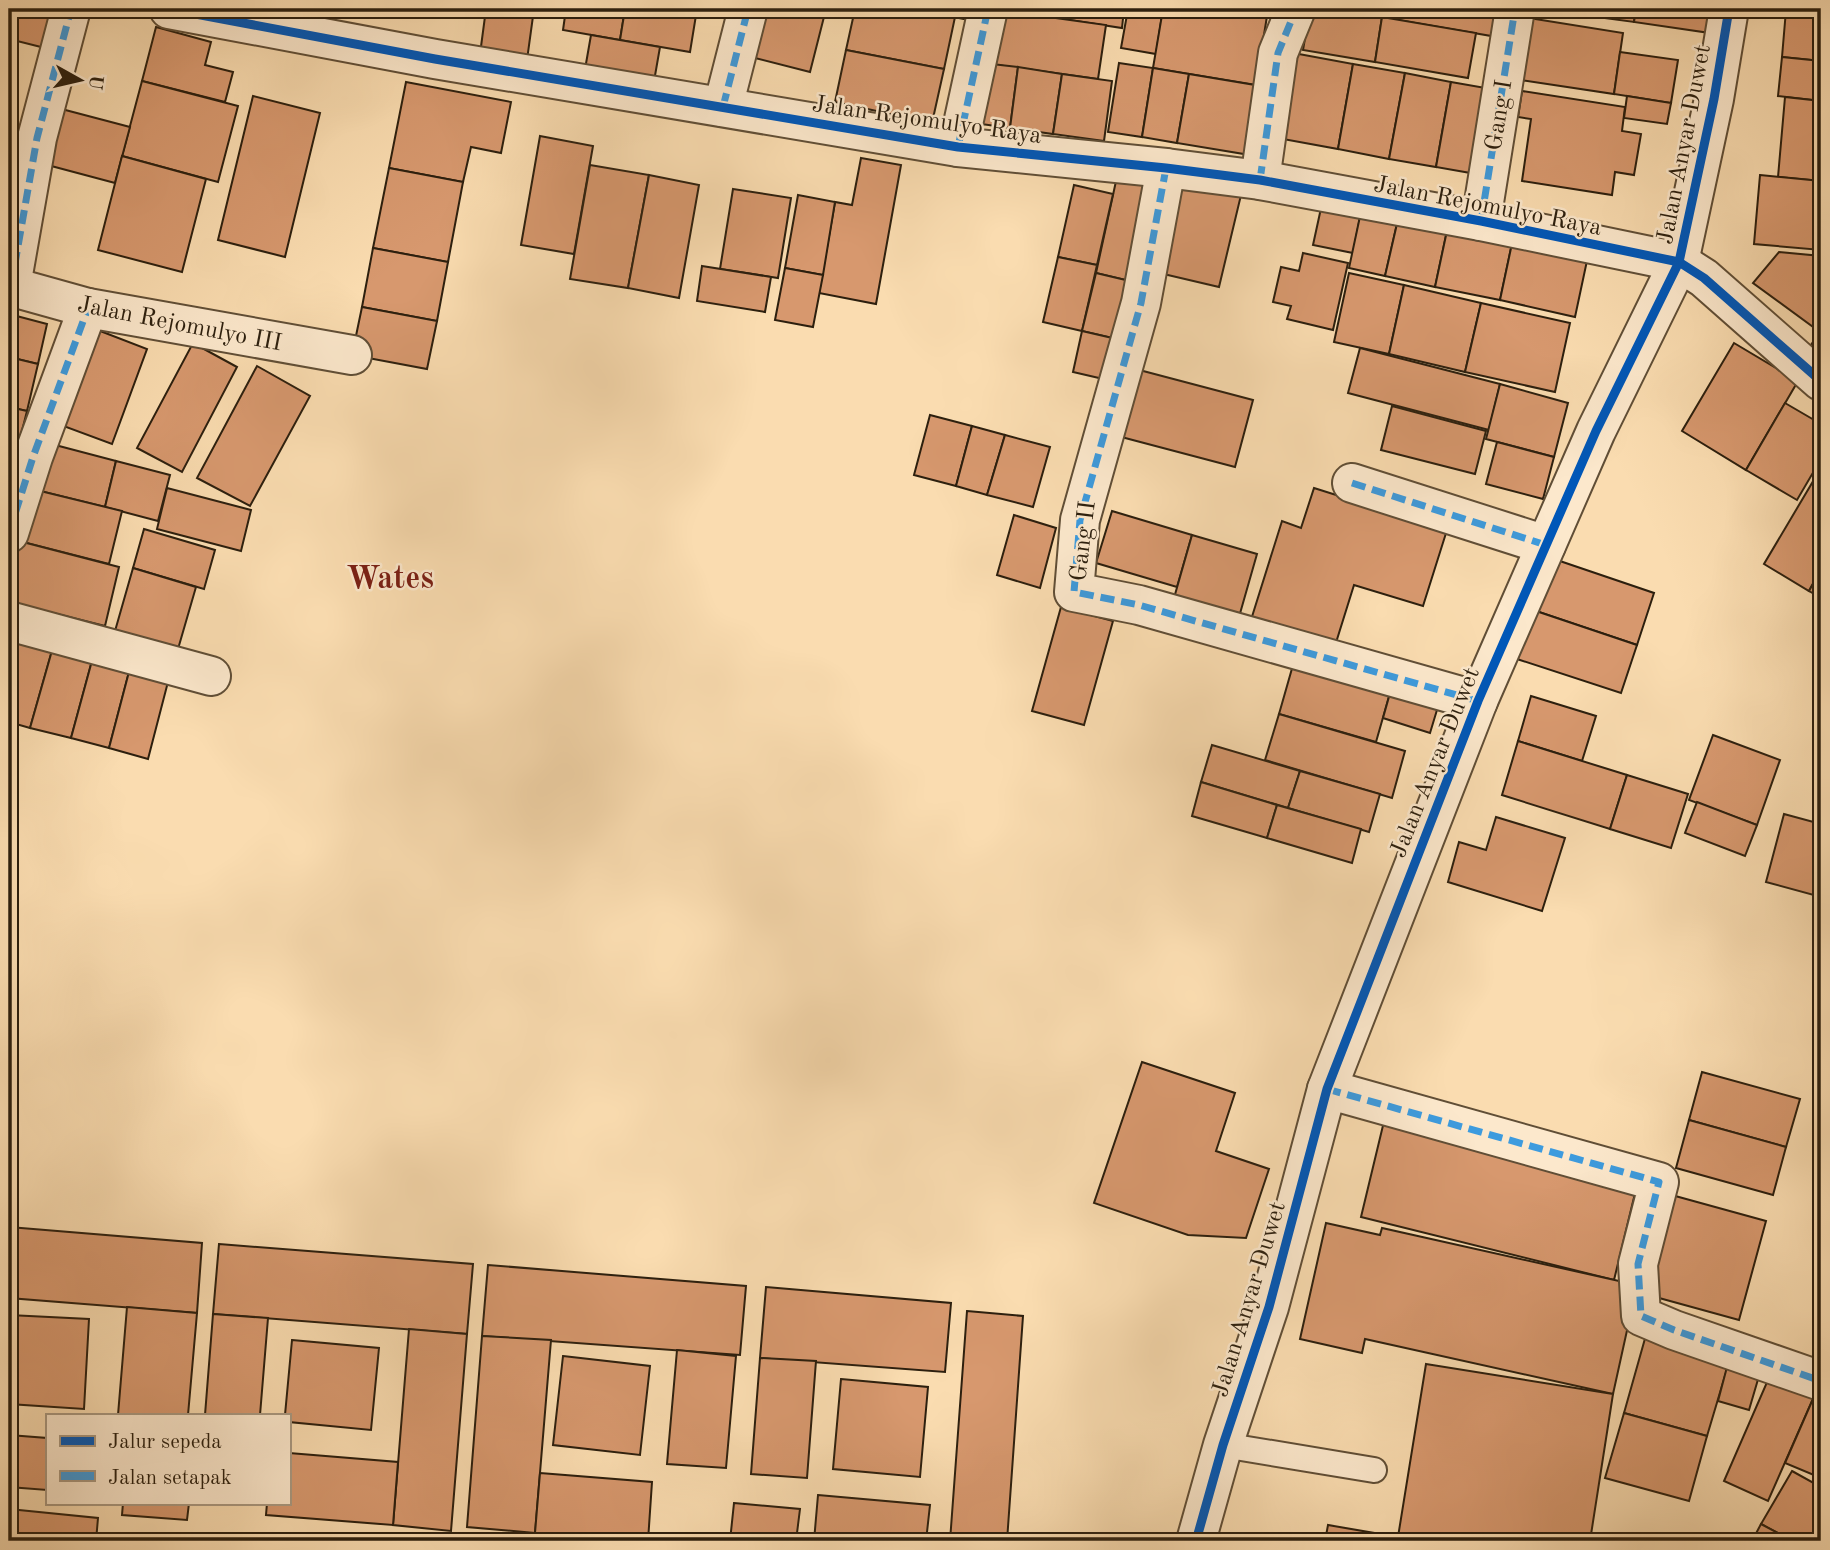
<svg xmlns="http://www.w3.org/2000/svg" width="1830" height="1550" viewBox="0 0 1830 1550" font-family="'Old Standard TT',serif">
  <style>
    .building { fill: #d7986e; stroke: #2c1f0e; stroke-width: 2 }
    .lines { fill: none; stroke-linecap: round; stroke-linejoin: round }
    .service-casing { stroke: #604e36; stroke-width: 28 }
    .minor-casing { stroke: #604e36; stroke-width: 42 }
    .tertiary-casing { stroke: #604e36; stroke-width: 42 }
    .service { stroke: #fce8cc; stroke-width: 24 }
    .minor { stroke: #fce8cc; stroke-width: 38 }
    .tertiary { stroke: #fce8cc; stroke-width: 38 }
    .quiet { stroke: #3d9bde; stroke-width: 7; stroke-dasharray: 14 7; stroke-linecap: butt }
    .cycleway-casing { stroke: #fce8cc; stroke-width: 13 }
    .cycleway { stroke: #0057b8; stroke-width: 9 }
    .labels { text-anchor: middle; stroke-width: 5; stroke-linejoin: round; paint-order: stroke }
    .street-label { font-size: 24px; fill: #2c1f0e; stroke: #fce8cc }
    .district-label { font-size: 32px; font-weight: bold; fill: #7a1f14; stroke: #fce8cc }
  </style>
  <rect width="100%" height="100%" fill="#fadcb0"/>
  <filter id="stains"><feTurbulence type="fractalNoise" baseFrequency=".00286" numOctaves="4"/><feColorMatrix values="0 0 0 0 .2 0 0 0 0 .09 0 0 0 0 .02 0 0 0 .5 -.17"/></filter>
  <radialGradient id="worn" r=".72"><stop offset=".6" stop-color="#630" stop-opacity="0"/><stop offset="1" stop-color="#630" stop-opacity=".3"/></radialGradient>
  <g class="building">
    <polygon points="9,9 55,9 45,48 9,39"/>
    <polygon points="486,9 534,9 527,60 480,54"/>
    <polygon points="566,9 625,9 620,40 563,30"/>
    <polygon points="625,9 697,9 690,52 620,40"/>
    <polygon points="762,9 826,9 810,72 751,57"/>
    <polygon points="855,9 914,9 955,17 944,69 846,50"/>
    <polygon points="914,9 966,9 964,19"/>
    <polygon points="998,9 1124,9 1122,28"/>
    <polygon points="1128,9 1163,9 1156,54 1121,48"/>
    <polygon points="1163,9 1222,9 1267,16 1256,85 1153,68"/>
    <polygon points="1310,9 1326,9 1382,17 1375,62 1303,50"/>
    <polygon points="1326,9 1400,9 1398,20"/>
    <polygon points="1400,9 1508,9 1503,38 1398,20"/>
    <polygon points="1537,9 1636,9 1634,22"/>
    <polygon points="1636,9 1713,9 1710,33 1634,22"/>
    <polygon points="998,10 1106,25 1098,79 990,64"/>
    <polygon points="1786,10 1821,14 1821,61 1782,57"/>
    <polygon points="1382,17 1476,33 1468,78 1375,62"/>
    <polygon points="1529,18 1623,33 1614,94 1520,80"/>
    <polygon points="156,27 211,42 205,65 233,72 225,102 142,81"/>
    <polygon points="591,35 660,47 653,87 584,75"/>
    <polygon points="846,50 944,69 932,123 835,102"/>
    <polygon points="1288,52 1353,64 1338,149 1272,137"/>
    <polygon points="1620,52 1678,60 1671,103 1614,94"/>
    <polygon points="1782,57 1821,61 1821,101 1778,96"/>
    <polygon points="983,63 1018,67 1010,128 974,123"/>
    <polygon points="1119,63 1153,68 1142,137 1108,132"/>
    <polygon points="1353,64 1405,73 1389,159 1338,149"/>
    <polygon points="1018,67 1062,74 1053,134 1010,128"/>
    <polygon points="1153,68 1189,74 1177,143 1142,137"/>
    <polygon points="1405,73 1451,82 1436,167 1389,159"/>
    <polygon points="1062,74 1112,81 1104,141 1053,134"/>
    <polygon points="1189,74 1261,86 1250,155 1177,143"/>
    <polygon points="142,81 238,106 218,182 122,156"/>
    <polygon points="406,82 511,102 501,153 471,147 463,182 389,168"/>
    <polygon points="1451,82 1497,90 1482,175 1436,167"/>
    <polygon points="1522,91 1625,107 1622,131 1641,134 1634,175 1615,172 1612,195 1522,181 1531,119 1518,117"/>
    <polygon points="253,96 320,113 285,257 218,240"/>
    <polygon points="1627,96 1671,103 1667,124 1624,118"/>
    <polygon points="1785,97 1821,101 1821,181 1778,177"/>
    <polygon points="54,107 130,127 115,183 40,163"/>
    <polygon points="540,136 593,146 574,254 521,245"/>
    <polygon points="122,156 206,179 182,272 98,250"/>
    <polygon points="861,158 901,165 876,304 819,293 835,202 852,205"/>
    <polygon points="590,165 649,175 628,288 570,279"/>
    <polygon points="389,168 463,182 448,262 373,248"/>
    <polygon points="1118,172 1156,180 1134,282 1096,273"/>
    <polygon points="649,175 699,185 679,298 628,288"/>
    <polygon points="1760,175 1821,181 1821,250 1754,244"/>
    <polygon points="1177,179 1241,195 1219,287 1155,272"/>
    <polygon points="1074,185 1113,194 1097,265 1058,257"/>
    <polygon points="733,189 791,198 778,278 720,269"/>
    <polygon points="798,195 835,202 823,275 785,268"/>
    <polygon points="1323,199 1362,207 1353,253 1313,245"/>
    <polygon points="1362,207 1399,215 1385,276 1349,268"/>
    <polygon points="1399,215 1448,226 1435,287 1385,276"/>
    <polygon points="1448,226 1514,234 1500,300 1435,287"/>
    <polygon points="1514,234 1588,256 1575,317 1500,300"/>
    <polygon points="373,248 448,262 437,321 362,307"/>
    <polygon points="1779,252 1821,256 1820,332 1753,283"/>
    <polygon points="1303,253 1348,263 1333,330 1287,319 1291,306 1273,302 1281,267 1299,271"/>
    <polygon points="1058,257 1097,265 1082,331 1043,322"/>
    <polygon points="702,266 771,277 765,312 697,301"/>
    <polygon points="785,268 823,275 813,327 775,320"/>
    <polygon points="1096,273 1134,282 1121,340 1082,331"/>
    <polygon points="1349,273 1404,285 1389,354 1334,342"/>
    <polygon points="1404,285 1481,303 1465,372 1389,354"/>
    <polygon points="1481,303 1570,323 1555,392 1465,372"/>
    <polygon points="362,307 437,321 427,369 352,355"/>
    <polygon points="9,314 47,324 38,364 9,357"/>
    <polygon points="95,329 147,349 112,444 58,424"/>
    <polygon points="1821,330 1821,351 1811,345"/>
    <polygon points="1082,331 1121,340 1112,381 1073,372"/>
    <polygon points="193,343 237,367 182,472 137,448"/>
    <polygon points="1734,343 1798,381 1746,470 1682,431"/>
    <polygon points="1360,348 1500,384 1489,430 1348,393"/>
    <polygon points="9,357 38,364 27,411 9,407"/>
    <polygon points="257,366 310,396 250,506 197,478"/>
    <polygon points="1128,367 1253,400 1235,467 1110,434"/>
    <polygon points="1500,384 1568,403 1554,457 1486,439"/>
    <polygon points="1785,403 1821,424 1821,459 1797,500 1746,470"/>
    <polygon points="1392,406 1486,431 1475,474 1381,450"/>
    <polygon points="9,407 27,411 16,455 9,453"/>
    <polygon points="930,415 972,426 956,486 914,475"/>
    <polygon points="972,426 1005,435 987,495 956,486"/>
    <polygon points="1005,435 1050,447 1033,507 987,495"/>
    <polygon points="40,441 116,461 105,507 28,488"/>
    <polygon points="1497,442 1554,457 1543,499 1486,484"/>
    <polygon points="116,461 170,475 158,521 105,507"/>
    <polygon points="1815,478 1821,482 1821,569 1809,591 1764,564"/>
    <polygon points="28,488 122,511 109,564 15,540"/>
    <polygon points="167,488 251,510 241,551 157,529"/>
    <polygon points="1314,488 1447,530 1423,606 1354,585 1334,649 1250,623 1282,521 1301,528"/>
    <polygon points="1112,511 1192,535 1177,587 1096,563"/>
    <polygon points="1014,515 1056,528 1040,588 997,575"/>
    <polygon points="144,529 215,550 204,589 133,568"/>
    <polygon points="1192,535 1257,554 1237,624 1172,605"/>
    <polygon points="15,540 119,567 105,626 9,602 9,566"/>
    <polygon points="1551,558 1654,593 1637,645 1533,610"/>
    <polygon points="133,568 196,587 178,649 115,631"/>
    <polygon points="1821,569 1821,598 1809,591"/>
    <polygon points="1061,607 1113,621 1084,725 1032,711"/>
    <polygon points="1533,610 1637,645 1621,693 1517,659"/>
    <polygon points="9,634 53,647 30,728 9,722"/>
    <polygon points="53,647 93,657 71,738 30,728"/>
    <polygon points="93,657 130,668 109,748 71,738"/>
    <polygon points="1295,658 1392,686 1376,742 1279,714"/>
    <polygon points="130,668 169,678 148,759 109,748"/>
    <polygon points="1392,686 1440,700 1430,733 1383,718"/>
    <polygon points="1531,696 1596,716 1582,761 1518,741"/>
    <polygon points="1279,714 1405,751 1392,798 1265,760"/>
    <polygon points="1713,735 1780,760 1757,825 1689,800"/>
    <polygon points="1518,741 1627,775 1610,829 1502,795"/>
    <polygon points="1212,745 1300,771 1288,808 1201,782"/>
    <polygon points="1300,771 1380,794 1369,832 1288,808"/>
    <polygon points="1627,775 1688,794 1671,848 1610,829"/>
    <polygon points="1201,782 1277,805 1267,838 1192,816"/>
    <polygon points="1697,802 1757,825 1745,856 1685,833"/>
    <polygon points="1277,805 1361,829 1352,863 1267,838"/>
    <polygon points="1784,814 1821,824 1821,897 1766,882"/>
    <polygon points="1496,817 1565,838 1542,911 1448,882 1459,842 1486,850"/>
    <polygon points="1142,1062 1235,1093 1216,1151 1269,1169 1246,1238 1188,1235 1094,1203"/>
    <polygon points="1702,1072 1800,1099 1786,1147 1689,1120"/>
    <polygon points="1386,1113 1638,1181 1614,1280 1361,1217"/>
    <polygon points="1689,1120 1786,1147 1773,1195 1676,1168"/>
    <polygon points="1668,1194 1766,1221 1739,1320 1641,1293"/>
    <polygon points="1326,1223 1380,1235 1382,1228 1637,1285 1613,1394 1365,1339 1362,1353 1300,1339"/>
    <polygon points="9,1227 202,1243 197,1313 9,1298"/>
    <polygon points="219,1244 473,1264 467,1334 213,1314"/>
    <polygon points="488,1265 746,1286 740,1355 482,1336"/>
    <polygon points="766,1287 951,1303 945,1372 760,1358"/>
    <polygon points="127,1307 197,1313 188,1415 118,1415"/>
    <polygon points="967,1311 1023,1316 1007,1541 950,1541"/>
    <polygon points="213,1314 268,1318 260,1415 205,1415"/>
    <polygon points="9,1315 89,1319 84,1409 9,1404"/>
    <polygon points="409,1329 467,1334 451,1531 393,1525"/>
    <polygon points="1646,1335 1730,1359 1707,1436 1624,1413"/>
    <polygon points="482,1336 551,1340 535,1533 467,1527"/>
    <polygon points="292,1340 379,1348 371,1430 289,1422 289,1415 285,1415"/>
    <polygon points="677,1350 736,1356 726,1468 667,1464"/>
    <polygon points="563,1356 650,1366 640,1455 553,1445"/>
    <polygon points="760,1358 816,1361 807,1478 751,1474"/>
    <polygon points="1426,1364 1613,1394 1590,1541 1325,1541 1328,1525 1398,1537"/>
    <polygon points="1727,1367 1759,1376 1749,1410 1718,1401"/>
    <polygon points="1771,1373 1816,1392 1768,1501 1724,1481"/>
    <polygon points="841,1379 928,1387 920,1477 833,1469"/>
    <polygon points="1816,1392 1821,1395 1821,1478 1785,1463"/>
    <polygon points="1624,1413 1707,1436 1689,1501 1605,1478"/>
    <polygon points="9,1435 47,1438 47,1490 9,1487"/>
    <polygon points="289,1453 398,1462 393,1525 266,1515 267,1503 289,1503"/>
    <polygon points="1792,1471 1821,1487 1821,1541 1793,1541 1761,1524"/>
    <polygon points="540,1473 652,1482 648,1541 535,1533"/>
    <polygon points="818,1495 930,1505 926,1541 814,1541"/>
    <polygon points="123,1503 189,1503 187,1520 122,1515"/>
    <polygon points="734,1503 800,1509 796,1541 730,1541"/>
    <polygon points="9,1509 98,1518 96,1541 9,1541"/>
    <polygon points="1761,1524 1793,1541 1752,1541"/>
  </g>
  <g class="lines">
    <g class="service-casing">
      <polyline id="service" points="1223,1445 1374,1470"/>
    </g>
    <g class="minor-casing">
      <g id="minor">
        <polyline points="169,9 435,59 958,147 1166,168 1260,180 1481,221 1679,262 1704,278 1821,381"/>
        <polyline points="723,107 748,9"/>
        <polyline points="958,147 988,9"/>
        <polyline points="1166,168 1141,303 1080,520 1074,592 1139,605 1478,701"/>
        <polyline points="1260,180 1278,53 1296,9"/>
        <polyline points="1481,221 1515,9"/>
        <polyline points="9,286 88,308 352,355"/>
        <polyline points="11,286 37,138 71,9"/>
        <polyline points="1352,483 1546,545"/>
        <polyline points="9,533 33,457 88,308"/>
        <polyline points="9,621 211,676"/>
        <polyline points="1327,1089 1659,1182 1638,1264 1641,1316 1674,1330 1821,1381"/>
      </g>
    </g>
    <g class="tertiary-casing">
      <polyline id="tertiary" points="1196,1541 1223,1445 1269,1307 1327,1089 1478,701 1596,431 1679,262 1714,99 1729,9"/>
    </g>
    <use href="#service" class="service"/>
    <use href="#minor" class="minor"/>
    <use href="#tertiary" class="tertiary"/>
    <g class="quiet">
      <polyline points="723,107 748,9"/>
      <polyline points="958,147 988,9"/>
      <polyline points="1166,168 1141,303 1080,520 1074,592 1139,605 1478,701"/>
      <polyline points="1260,180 1278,53 1296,9"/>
      <polyline points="1481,221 1515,9"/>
      <polyline points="11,286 37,138 71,9"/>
      <polyline points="1352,483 1546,545"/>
      <polyline points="9,533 33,457 88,308"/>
      <polyline points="1327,1089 1659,1182 1638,1264 1641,1316 1674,1330 1821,1381"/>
    </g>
    <g class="cycleway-casing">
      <g id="cycleway">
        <polyline points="169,9 435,59 958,147 1166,168 1260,180 1481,221 1679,262 1704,278 1821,381"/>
        <polyline points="1196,1541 1223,1445 1269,1307 1327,1089 1478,701 1596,431 1679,262 1714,99 1729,9"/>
      </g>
    </g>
    <use href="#cycleway" class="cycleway"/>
  </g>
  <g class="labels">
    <g class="street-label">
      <text transform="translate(1498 115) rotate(-81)" y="8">Gang I</text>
      <text transform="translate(927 119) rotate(8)" y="8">Jalan Rejomulyo Raya</text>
      <text transform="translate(1683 144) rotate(-79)" y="8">Jalan Anyar Duwet</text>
      <text transform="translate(1488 205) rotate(11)" y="8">Jalan Rejomulyo Raya</text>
      <text transform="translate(180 323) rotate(11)" y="8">Jalan Rejomulyo III</text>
      <text transform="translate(1082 541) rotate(-83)" y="8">Gang II</text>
      <text transform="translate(1434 762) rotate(-68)" y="8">Jalan Anyar Duwet</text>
      <text transform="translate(1248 1299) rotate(-73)" y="8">Jalan Anyar Duwet</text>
    </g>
    <g class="district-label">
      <text x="390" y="588">Wates</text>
    </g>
  </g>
  <rect width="1830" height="1550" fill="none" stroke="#fadcb0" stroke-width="35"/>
  <rect x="10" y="10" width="1809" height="1529" fill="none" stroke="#2c1f0e" stroke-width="3.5"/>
  <rect x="18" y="18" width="1795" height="1515" fill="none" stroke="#2c1f0e" stroke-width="2"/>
  <rect x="46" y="1414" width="245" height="91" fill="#fce8cc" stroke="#a99880" stroke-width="2"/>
  <rect x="60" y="1436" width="35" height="10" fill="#0057b8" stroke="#a99880" stroke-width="2"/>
  <text x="108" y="1448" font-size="21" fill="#2c1f0e">Jalur sepeda</text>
  <rect x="60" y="1471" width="35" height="10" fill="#3d9bde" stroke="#a99880" stroke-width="2"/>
  <text x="108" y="1484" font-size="21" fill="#2c1f0e">Jalan setapak</text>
  <g transform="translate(80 80) rotate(98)" stroke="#fce8cc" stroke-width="5" paint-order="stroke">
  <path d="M0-5L12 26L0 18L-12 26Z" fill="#2c1f0e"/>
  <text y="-10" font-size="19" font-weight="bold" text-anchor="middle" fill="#2c1f0e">U</text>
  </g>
  <rect width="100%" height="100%" filter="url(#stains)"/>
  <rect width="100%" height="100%" fill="url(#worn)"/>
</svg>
